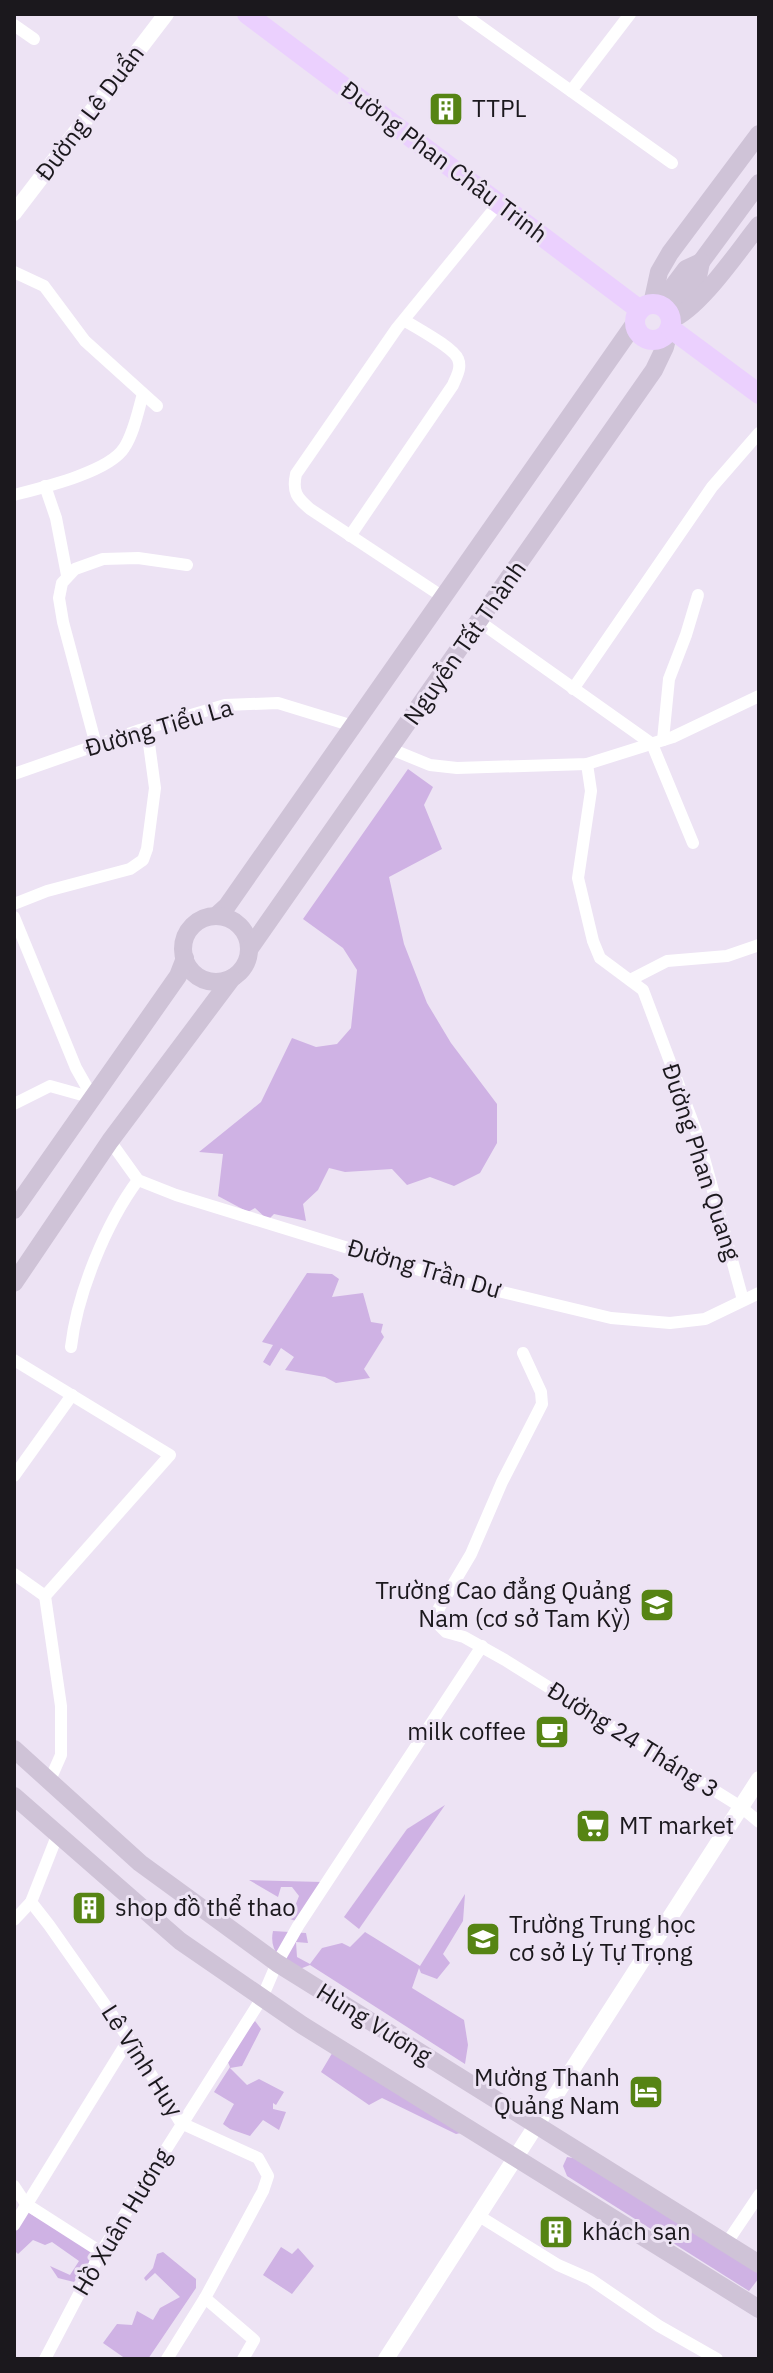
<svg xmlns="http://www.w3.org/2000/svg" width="773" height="2373" viewBox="0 0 773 2373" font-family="'IBM Plex Sans',sans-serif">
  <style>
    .green { fill: #cfb2e4 }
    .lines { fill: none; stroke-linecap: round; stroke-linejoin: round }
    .minor { stroke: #fff; stroke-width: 12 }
    .tertiary { stroke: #fff; stroke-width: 16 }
    .secondary { stroke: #cfc3d7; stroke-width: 18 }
    .primary { stroke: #ebd0fe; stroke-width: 20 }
    .labels { text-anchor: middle; stroke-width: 6; stroke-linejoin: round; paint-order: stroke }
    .poi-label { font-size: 24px; fill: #1b181d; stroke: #ede3f4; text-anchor: start }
    .street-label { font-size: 24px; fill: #1b181d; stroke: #ede3f4 }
  </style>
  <rect width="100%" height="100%" fill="#ede3f4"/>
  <g class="green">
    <polygon points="408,769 433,787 424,805 442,849 389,877 404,944 427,1003 451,1043 497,1104 497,1143 480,1173 454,1186 430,1177 407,1185 392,1169 345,1172 329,1168 318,1190 303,1204 306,1221 274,1214 268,1220 255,1208 248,1212 218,1196 223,1154 199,1152 261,1102 292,1038 316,1047 337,1044 351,1028 357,970 343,948 303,919"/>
    <polygon points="307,1273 332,1274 339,1279 332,1297 363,1293 371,1322 383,1324 381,1332 384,1337 364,1369 370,1378 336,1383 325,1377 285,1370 294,1357 281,1348 270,1366 263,1362 273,1345 262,1342"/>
    <polygon points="445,1805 359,1929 344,1917 407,1829"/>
    <polygon points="249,1880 322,1882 296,1921 290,1919 299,1896 292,1887 281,1887 278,1897"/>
    <path d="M465,1894L463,1921L443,1954L450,1963L437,1979L421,1973L419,1968L412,1988L464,2020L468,2045L465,2064L310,1965L292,1972C280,1959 269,1949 273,1931L306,1933L308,1943L296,1942L297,1957L310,1964L322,1948L342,1943L350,1947L365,1932L420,1966Z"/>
    <polygon points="255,2021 261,2029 242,2066 230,2068 247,2085 259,2079 284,2092 276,2105 273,2103 273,2109 286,2112 279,2130 263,2120 250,2136 230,2129 223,2124 234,2104 214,2092 230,2067 225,2055"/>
    <polygon points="334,2050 466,2132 456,2134 382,2098 369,2105 321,2072"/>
    <polygon points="567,2157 579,2159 759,2273 759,2278 749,2291 567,2176 563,2166"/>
    <polygon points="26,2211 91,2250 89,2263 74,2282 58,2278 50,2266 70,2275 79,2261 52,2242 45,2245 33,2240 18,2254 14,2250 14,2232"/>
    <polygon points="281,2247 292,2254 298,2248 314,2266 292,2294 263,2275"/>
    <polygon points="163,2252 196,2279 196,2288 148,2359 126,2359 103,2343 117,2324 132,2325 137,2311 153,2320 160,2308 180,2297 155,2273 146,2281 144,2278 153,2268 157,2254"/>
  </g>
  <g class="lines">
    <g class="minor">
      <polyline points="463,14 672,163"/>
      <polyline points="14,25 34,39"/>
      <polyline points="571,91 630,14"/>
      <polyline points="14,272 44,286 85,341 157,406"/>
      <polyline points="45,486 56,518 67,575"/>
      <path d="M14,495C41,488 109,472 124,448C134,433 138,411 143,394"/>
      <path d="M350,536L453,385C456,377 462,368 458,359C453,347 416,328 404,320"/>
      <path d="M443,597L310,509C297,498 292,492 296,474L397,328L499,203"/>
      <polyline points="480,622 652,744 693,843"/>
      <polyline points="573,689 712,487 759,433"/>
      <polyline points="663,740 669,679 686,635 698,595"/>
      <polyline points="96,745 63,622 59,598 62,583 75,569 103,559 138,558 187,565"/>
      <polyline points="391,749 430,765 457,768 587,764 673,737 759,696"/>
      <polyline points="587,764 591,791 578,878 593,941 600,958 643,990 698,1136 743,1300"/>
      <polyline points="14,774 140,730 225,705 278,703 353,726"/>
      <polyline points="14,904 47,891 130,869 143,860 147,849 155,788 147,729"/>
      <polyline points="14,917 76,1068 93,1098"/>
      <polyline points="630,980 667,961 727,956 759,945"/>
      <polyline points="14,1104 50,1086 93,1098"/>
      <polyline points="110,1141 138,1180 176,1195 452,1280 611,1318 670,1323 705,1319 759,1293"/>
      <path d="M71,1347C77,1294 106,1223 138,1180"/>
      <polyline points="523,1353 541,1392 542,1404 502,1482 471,1554 439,1608 437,1623 446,1632 464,1637 505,1660 741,1807 759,1822"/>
      <polyline points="14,1360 170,1455 45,1596 14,1574"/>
      <polyline points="14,1476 72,1395"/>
      <polyline points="45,1596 61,1706 61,1755 50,1780"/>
      <polyline points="31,1902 49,1925 129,2039 181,2123 258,2158 268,2176 263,2191 205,2298 167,2359"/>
      <polyline points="14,1920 31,1902 57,1836"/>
      <polyline points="14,2186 26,2204 101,2252"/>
      <polyline points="479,2216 558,2265 590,2279 659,2326 717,2359"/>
      <polyline points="14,2225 129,2039"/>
      <polyline points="726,2244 759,2195"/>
      <polyline points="205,2298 254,2340 243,2359"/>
      <polyline points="45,2359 101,2252 262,1998 277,1963 298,1926 482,1646"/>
    </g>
    <g class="tertiary">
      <polyline points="14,213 166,14"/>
      <polyline points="386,2359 759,1779"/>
    </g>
    <g class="secondary">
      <polyline points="701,262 759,183"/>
      <polyline points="652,304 659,272 670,253 759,134"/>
      <polyline points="659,305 686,269 701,262 698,277 677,307"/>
      <path d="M671,320C701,307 738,251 759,225"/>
      <polyline points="216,916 227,906 635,323"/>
      <circle cx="216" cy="949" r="33"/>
      <polyline points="250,948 654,370 665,347 669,331"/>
      <polyline points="14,1210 178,976 185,958"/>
      <polyline points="14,1283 110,1141 232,978"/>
      <polyline points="14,1749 140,1863 277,1963 759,2264"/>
      <polyline points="14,1796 180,1941 302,2025 759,2309"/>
    </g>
    <g class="primary">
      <polyline points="247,14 640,310"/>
      <circle cx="653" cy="322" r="18"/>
      <polyline points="670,328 759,394"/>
    </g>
  </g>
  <defs>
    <g id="building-square" transform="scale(1.8)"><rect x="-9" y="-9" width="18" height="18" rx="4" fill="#568414" stroke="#ede3f4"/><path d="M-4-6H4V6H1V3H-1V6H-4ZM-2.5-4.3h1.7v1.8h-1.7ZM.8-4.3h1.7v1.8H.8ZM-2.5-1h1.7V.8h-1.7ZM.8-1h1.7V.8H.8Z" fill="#fff"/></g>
    <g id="university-square" transform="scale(1.8)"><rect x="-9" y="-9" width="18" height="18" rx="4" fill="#568414" stroke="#ede3f4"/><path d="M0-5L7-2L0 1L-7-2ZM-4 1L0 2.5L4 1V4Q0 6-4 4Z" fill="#fff"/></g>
    <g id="cafe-square" transform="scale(1.8)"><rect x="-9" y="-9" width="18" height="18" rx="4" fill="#568414" stroke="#ede3f4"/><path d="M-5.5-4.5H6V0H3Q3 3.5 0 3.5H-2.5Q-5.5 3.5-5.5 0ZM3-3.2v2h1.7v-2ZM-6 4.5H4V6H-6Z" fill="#fff"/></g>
    <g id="supermarket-square" transform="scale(1.8)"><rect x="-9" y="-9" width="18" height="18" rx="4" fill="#568414" stroke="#ede3f4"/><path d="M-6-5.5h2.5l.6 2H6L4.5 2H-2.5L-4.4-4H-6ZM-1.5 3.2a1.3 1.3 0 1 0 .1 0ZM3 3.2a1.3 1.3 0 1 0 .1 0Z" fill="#fff"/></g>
    <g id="school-square" transform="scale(1.8)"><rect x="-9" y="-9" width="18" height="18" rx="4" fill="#568414" stroke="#ede3f4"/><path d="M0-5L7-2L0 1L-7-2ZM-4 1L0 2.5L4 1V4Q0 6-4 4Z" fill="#fff"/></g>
    <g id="hotel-square" transform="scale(1.8)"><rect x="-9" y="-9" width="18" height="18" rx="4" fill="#568414" stroke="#ede3f4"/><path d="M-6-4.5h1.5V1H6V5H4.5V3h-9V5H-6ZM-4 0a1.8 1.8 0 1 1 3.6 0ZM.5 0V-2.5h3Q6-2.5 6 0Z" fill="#fff"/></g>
  </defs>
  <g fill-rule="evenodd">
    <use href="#building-square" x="446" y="109"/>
    <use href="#university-square" x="657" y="1605"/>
    <use href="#cafe-square" x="552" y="1732"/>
    <use href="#supermarket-square" x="593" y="1826"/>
    <use href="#building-square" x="89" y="1908"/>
    <use href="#school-square" x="483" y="1939"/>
    <use href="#hotel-square" x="646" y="2092"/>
    <use href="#building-square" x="556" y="2232"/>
  </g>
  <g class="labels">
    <g class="poi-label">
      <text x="472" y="117">TTPL</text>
      <text x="631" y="1599" text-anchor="end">Trường Cao đẳng Quảng<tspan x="631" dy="28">Nam (cơ sở Tam Kỳ)</tspan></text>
      <text x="526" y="1740" text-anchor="end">milk coffee</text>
      <text x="619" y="1834">MT market</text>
      <text x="115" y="1916">shop đồ thể thao</text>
      <text x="509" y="1933">Trường Trung học<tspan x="509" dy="28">cơ sở Lý Tự Trọng</tspan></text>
      <text x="620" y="2086" text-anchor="end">Mường Thanh<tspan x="620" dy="28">Quảng Nam</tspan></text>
      <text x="582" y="2240">khách sạn</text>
    </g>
    <g class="street-label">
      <text transform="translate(90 113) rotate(-53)" y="8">Đường Lê Duẩn</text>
      <text transform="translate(444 162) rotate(37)" y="8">Đường Phan Châu Trinh</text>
      <text transform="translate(465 643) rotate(-55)" y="8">Nguyễn Tất Thành</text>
      <text transform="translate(159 728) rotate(-16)" y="8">Đường Tiểu La</text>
      <text transform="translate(701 1162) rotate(72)" y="8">Đường Phan Quang</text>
      <text transform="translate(424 1269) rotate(16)" y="8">Đường Trần Dư</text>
      <text transform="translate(633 1740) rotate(32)" y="8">Đường 24 Tháng 3</text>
      <text transform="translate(374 2024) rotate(32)" y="8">Hùng Vương</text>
      <text transform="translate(142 2061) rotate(57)" y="8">Lê Vĩnh Huy</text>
      <text transform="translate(122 2222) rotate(-59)" y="8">Hồ Xuân Hương</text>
    </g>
  </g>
  <rect width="773" height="2373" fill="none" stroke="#1b181d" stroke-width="32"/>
</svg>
